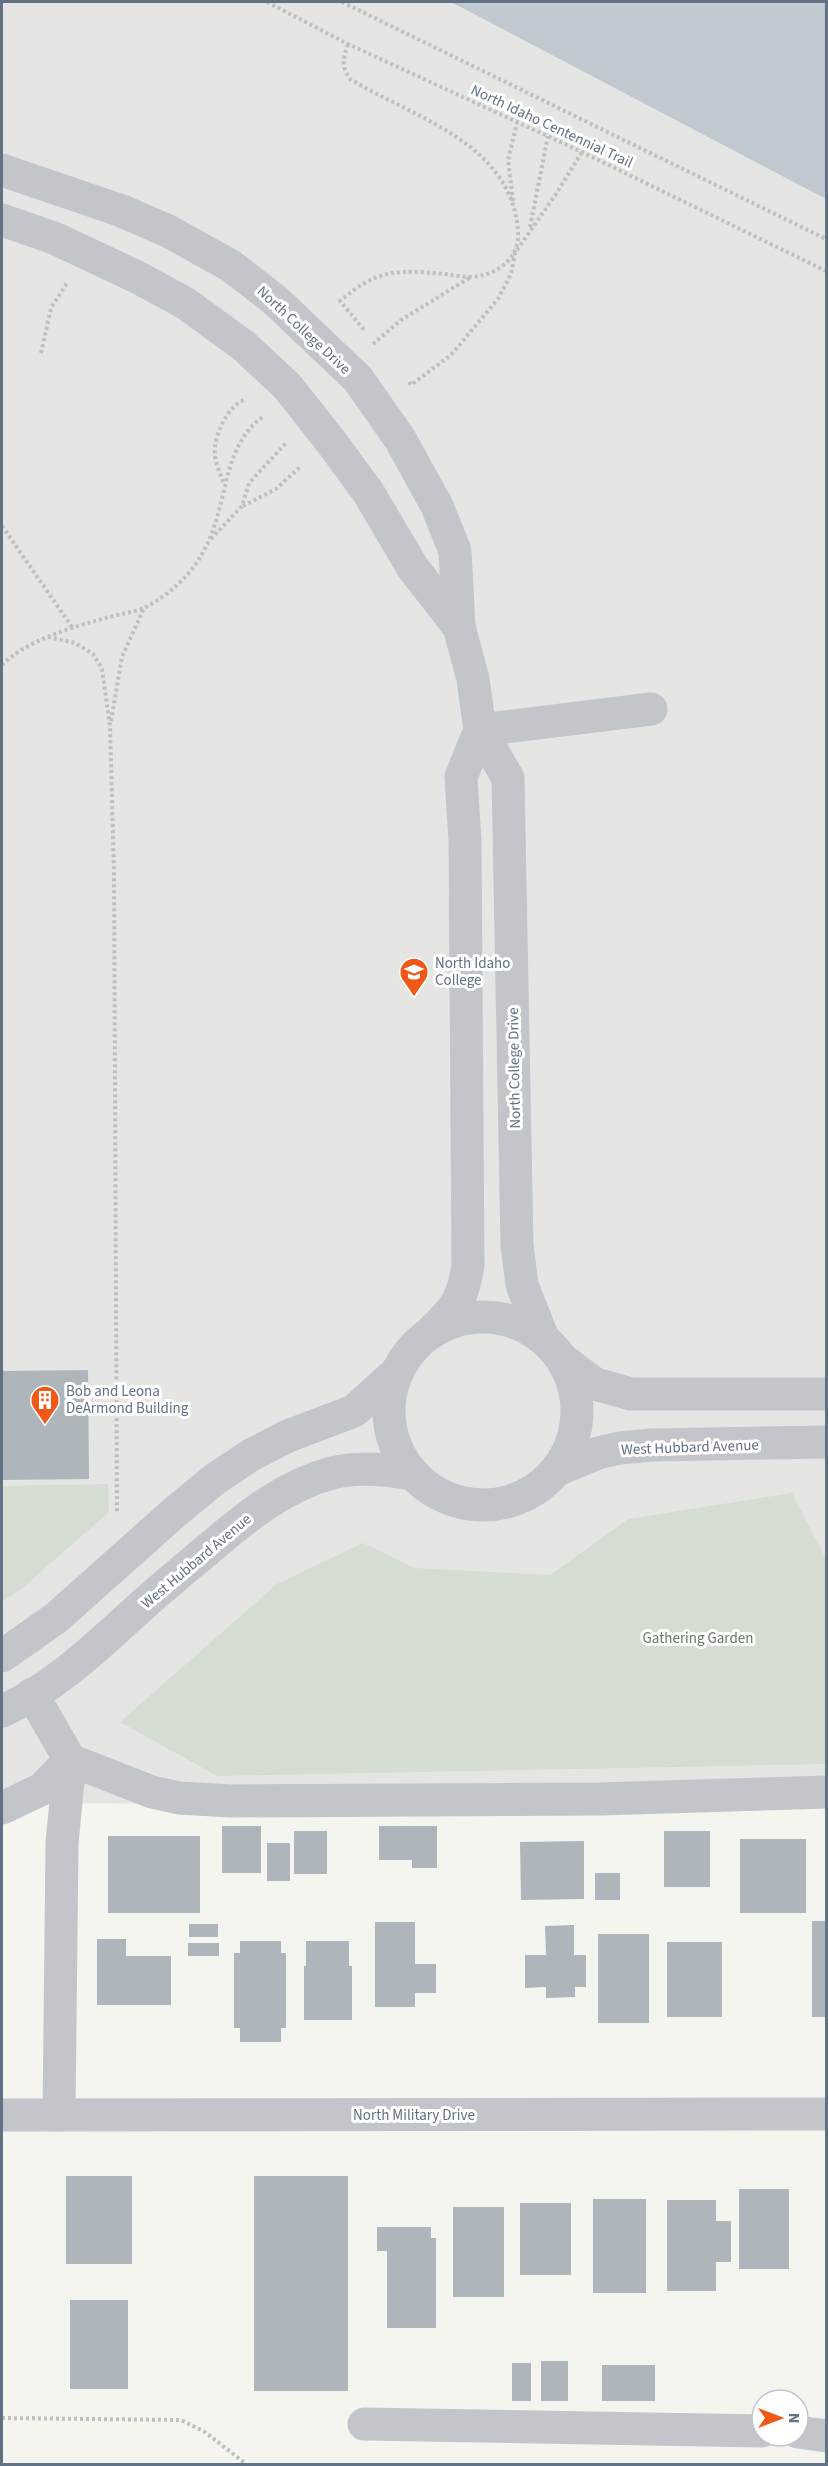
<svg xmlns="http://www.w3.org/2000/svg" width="828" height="2466" viewBox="0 0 828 2466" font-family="'Source Sans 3',sans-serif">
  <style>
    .built { fill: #e5e6e4 }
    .green { fill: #d5dcd1 }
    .water { fill: #bfc9cf }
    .building { fill: #aeb5bb }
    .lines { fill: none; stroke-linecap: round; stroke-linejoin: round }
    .path { stroke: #bdbfc2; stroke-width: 4; stroke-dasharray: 3 3; stroke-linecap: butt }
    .minor { stroke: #c2c5c9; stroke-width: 33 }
    .labels { text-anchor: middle; stroke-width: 6; stroke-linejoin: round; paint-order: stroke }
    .street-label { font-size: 15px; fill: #617284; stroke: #fff }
    .poi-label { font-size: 15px; fill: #617284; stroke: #fff; text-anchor: start }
    .park-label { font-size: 15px; fill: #647a61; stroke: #fff }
  </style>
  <rect width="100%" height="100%" fill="#f5f5f0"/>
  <polygon class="built" points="2,2 451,2 826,199 826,1797 198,1804 2,1803"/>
  <g class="green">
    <polygon points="108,1484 109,1512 20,1590 2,1602 2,1486"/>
    <polygon points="792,1493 826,1559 826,1764 217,1776 120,1722 277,1584 363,1543 415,1568 550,1575 628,1519"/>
  </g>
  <polygon class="water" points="451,2 826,2 826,199"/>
  <g class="building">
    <polygon points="88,1370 89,1479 2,1480 2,1371"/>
    <rect x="222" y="1826" width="39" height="47"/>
    <polygon points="379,1826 437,1826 437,1868 412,1868 412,1860 379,1860"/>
    <rect x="294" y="1831" width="33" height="43"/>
    <rect x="664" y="1831" width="46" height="56"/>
    <rect x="108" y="1836" width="92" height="77"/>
    <rect x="740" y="1839" width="66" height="74"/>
    <polygon points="584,1841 584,1899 521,1900 520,1842"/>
    <rect x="267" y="1843" width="23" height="38"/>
    <rect x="595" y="1873" width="25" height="27"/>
    <rect x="812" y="1921" width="14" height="96"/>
    <polygon points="375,1922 415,1922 415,1964 436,1964 436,1993 415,1993 415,2007 375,2007"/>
    <rect x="189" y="1924" width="29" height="13"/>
    <polygon points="574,1925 574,1955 586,1955 586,1987 575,1987 575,1997 546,1998 546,1987 525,1988 525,1955 546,1955 545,1926"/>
    <rect x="598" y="1934" width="51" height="89"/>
    <polygon points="97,1939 126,1939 126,1956 171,1956 171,2005 97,2005"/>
    <polygon points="240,1941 281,1941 281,1953 286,1953 286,2028 281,2028 281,2042 240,2042 240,2028 234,2028 234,1953 240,1953"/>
    <polygon points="306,1941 349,1941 349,1966 352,1966 352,2020 304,2020 304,1966 306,1966"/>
    <rect x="667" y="1942" width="55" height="75"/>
    <rect x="188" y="1943" width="31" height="13"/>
    <rect x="66" y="2176" width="66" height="88"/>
    <rect x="254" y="2176" width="94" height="215"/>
    <rect x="739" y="2189" width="50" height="80"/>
    <rect x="593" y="2199" width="53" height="94"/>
    <polygon points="667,2200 716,2200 716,2221 731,2221 731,2262 716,2262 716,2291 667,2291"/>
    <rect x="520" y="2203" width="51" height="72"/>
    <rect x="453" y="2207" width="51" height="90"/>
    <polygon points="377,2227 431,2227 431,2238 436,2238 436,2328 387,2328 387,2251 377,2251"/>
    <rect x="70" y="2300" width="58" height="89"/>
    <rect x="541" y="2361" width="27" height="40"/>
    <rect x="512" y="2363" width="19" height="38"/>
    <rect x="602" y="2365" width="53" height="36"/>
  </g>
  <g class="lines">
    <g class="path">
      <polyline points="267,2 348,44 582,152 826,271"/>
      <polyline points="342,2 826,239"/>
      <path d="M348,44C343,58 341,66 350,79C413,118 510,141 518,230C520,252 507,267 487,274C474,279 459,276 446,274C398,270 378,268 340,301L365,331"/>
      <polyline points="513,201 508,160 517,123"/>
      <polyline points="530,227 548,136"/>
      <polyline points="373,344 401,320 471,277"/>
      <polyline points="41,353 51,308 67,283"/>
      <polyline points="409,382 411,385 451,355 498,299 511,274 515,253 556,194 582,152"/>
      <path d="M223,482C221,474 215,463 215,455C213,436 228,406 244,400"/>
      <polyline points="243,506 276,489 302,465"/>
      <polyline points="2,526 72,627"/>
      <polyline points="211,539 242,506 249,483 286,443"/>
      <polyline points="48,637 75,643 93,654 102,669 110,726 114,872 117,1513"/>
      <path d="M2,665C28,639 74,627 109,617C121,614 134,612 144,608C156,602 169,593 178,584C199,566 211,540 218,514C228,479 231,439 263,417"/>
      <polyline points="111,721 122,657 144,608"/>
      <polyline points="2,2418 181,2420 205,2432 246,2464"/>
    </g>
    <g class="minor">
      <polyline points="2,170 122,211 168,231 231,266 276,301 358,379 400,439 437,506 455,551 459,627 473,679 480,730 508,778 517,1245 522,1285 543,1338"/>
      <polyline points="2,220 54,238 137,277 185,303 244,346 287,386 332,443 368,492 413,568 459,627"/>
      <polyline points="480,730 651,709"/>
      <circle cx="483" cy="1411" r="94"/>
      <path d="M433,1330C457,1307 463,1298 468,1265L465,841L461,777L480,730"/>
      <polyline points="563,1360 595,1384 631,1394 826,1394"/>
      <polyline points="557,1470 598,1453 620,1448 652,1445 826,1442"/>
      <polyline points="2,1656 56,1618 175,1512 215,1479 251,1455 288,1436 354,1411 397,1372"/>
      <polyline points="32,1694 70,1760 62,1843 59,2115"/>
      <path d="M2,1711C53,1689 95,1648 136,1611C161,1588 187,1567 212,1546C247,1516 286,1485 332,1473C360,1466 386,1470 413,1474"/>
      <polyline points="70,1760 152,1792 179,1798 231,1801 599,1799 826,1792"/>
      <polyline points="2,1808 42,1789 70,1760"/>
      <polyline points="2,2115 826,2114"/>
      <polyline points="364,2424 762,2431"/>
      <polyline points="798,2432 826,2436"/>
    </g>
  </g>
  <defs>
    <g id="university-pin" transform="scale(1.5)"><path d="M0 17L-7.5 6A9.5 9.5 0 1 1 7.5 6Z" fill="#ef5816" stroke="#fff"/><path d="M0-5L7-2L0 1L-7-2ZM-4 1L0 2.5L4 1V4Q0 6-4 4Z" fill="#fff"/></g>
    <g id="building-pin" transform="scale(1.5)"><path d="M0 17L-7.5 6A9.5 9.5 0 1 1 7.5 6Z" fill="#ef5816" stroke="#fff"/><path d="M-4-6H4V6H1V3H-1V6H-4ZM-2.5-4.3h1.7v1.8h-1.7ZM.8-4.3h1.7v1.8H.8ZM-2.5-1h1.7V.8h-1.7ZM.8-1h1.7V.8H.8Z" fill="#fff"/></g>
  </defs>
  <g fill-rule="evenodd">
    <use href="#university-pin" x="414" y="972"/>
    <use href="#building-pin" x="45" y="1400"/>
  </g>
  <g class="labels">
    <g class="street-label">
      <text transform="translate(552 126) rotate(25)" y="5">North Idaho Centennial Trail</text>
      <text transform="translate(304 330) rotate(43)" y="5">North College Drive</text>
      <text transform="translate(514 1068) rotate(-91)" y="5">North College Drive</text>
      <text transform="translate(690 1447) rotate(-2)" y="5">West Hubbard Avenue</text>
      <text transform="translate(196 1561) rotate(-40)" y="5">West Hubbard Avenue</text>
      <text x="414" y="2120">North Military Drive</text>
    </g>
    <g class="poi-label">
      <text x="435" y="968">North Idaho<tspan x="435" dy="17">College</tspan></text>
      <text x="66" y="1396">Bob and Leona<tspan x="66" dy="17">DeArmond Building</tspan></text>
    </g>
    <g class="park-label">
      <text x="698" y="1643">Gathering Garden</text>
    </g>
  </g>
  <rect width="828" height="2466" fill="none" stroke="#617284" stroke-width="6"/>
  <g transform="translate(780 2418) rotate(90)"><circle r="28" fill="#ffffff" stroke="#c0c7ce" stroke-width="1.5"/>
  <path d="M0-4.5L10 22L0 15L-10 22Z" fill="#ef5816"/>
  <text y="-9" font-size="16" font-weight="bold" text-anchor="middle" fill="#617284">N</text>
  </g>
</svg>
